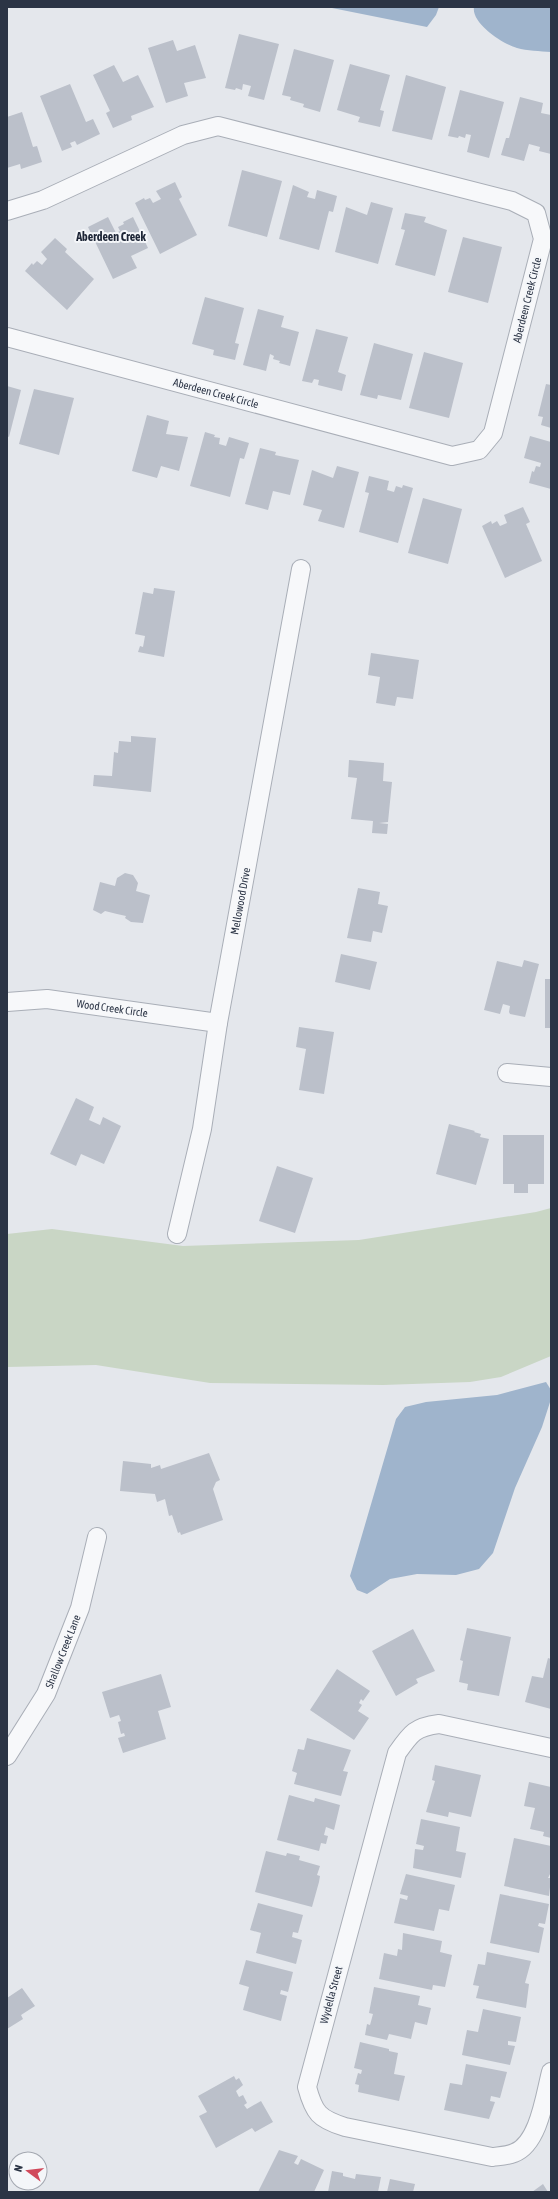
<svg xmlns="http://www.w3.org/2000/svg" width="558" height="2199" viewBox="0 0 558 2199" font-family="'Asap Condensed',sans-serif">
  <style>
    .green { fill: #c9d6c5 }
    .water { fill: #9fb4cc }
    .building { fill: #bbc0ca }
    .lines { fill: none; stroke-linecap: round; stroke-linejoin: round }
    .minor-casing { stroke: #a9aeb7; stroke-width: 20 }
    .minor { stroke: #f7f8fa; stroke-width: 18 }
    .labels { text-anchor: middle; stroke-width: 4; stroke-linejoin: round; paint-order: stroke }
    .street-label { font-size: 11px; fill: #2b3445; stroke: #f4f6f9 }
    .neighbourhood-label { font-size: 12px; font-weight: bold; fill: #1d2536; stroke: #f4f6f9 }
  </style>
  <rect width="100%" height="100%" fill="#e4e7ec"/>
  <polygon class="green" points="551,1208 551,1356 501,1377 470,1382 383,1385 210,1383 96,1365 7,1367 7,1234 52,1229 183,1246 359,1240 536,1212"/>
  <g class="water">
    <polygon points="327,7 439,7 436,15 427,27"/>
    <path d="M474,7H551V52C540,51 527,51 517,48C503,44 471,23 474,7Z"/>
    <polygon points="546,1382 551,1390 551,1399 542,1427 515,1488 493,1553 479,1569 456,1575 417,1574 390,1579 367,1594 357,1590 350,1576 396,1419 405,1407 426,1402 497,1395"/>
  </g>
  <g class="building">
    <polygon points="239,34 279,44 264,100 248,96 251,86 243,84 242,90 236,88 235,90 225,88"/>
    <polygon points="173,40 177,51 195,45 206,78 184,83 188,96 166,103 148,48"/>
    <polygon points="294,49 334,60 320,112 303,107 304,104 290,100 291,97 282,95"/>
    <polygon points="350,64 390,75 380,110 384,111 380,127 358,122 360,117 337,110"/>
    <polygon points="114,65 123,82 138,75 154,107 131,116 132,120 113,128 106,113 110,111 93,75"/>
    <polygon points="406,75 446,87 432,140 392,131"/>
    <polygon points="70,84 86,122 93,119 100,134 77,145 75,141 70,143 72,147 62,151 40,96"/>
    <polygon points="460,90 504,102 489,158 467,152 471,135 466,134 465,138 459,136 458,138 448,136"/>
    <polygon points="520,97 543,103 541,113 551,115 551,154 539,151 540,147 529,144 524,161 501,155 506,138 509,138"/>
    <polygon points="22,112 33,147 37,146 42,162 21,169 20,164 7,168 7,117"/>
    <polygon points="242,170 282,181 267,237 228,226"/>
    <polygon points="175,182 182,197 179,199 197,235 160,254 135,203 144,198 145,200 150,198 153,203 161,199 156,191"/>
    <polygon points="293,185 309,192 307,197 315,199 317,190 337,196 333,212 329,211 319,250 279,239"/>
    <polygon points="371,202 393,208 378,264 335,252 346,207 367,215"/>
    <polygon points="405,213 426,217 424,222 447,230 435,276 395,265 405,230 401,229"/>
    <polygon points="108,217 116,233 120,231 118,227 124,224 123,222 133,217 148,248 131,256 137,268 113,279 88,227"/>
    <polygon points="463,237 502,247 488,303 448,292"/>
    <polygon points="55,238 67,249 65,252 94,279 67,310 25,271 32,263 33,265 37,261 42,265 47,259 41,252"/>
    <polygon points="205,297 244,308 235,343 239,344 235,360 213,355 214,350 192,344"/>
    <polygon points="258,309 284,316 281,327 299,332 290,366 279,363 280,361 273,359 274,356 270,354 266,371 243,365"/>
    <polygon points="316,329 348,337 338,372 346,375 342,391 318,385 319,380 314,379 312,383 302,381"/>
    <polygon points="374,343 413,354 401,400 378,395 377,399 360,395"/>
    <polygon points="424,352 463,363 449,418 409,408"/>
    <polygon points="546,384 551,385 551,428 541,425 543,417 538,416"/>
    <polygon points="7,386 21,390 9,437 7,436"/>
    <polygon points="34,389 74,398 59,455 19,444"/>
    <polygon points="147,415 169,421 166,434 188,437 179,471 161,466 157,478 132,471"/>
    <polygon points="205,432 215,435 214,437 220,438 219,444 226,446 229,437 249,443 244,459 240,458 230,497 190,486"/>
    <polygon points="530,436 551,442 551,489 529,483 532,471 534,472 536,466 540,467 541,463 524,458"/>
    <polygon points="260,448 276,452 275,455 299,460 290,495 273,491 268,510 245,504"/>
    <polygon points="337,466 359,472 344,528 318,521 322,510 303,505 312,470 333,478"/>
    <polygon points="369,476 389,481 387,490 394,492 396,486 402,488 403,485 413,488 398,543 359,532 369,493 365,492"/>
    <polygon points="423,498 462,509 448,564 408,553"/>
    <polygon points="523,507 530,522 526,524 542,561 505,578 482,526 491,521 492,524 497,521 500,526 507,523 504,515"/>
    <polygon points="154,588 175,591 164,657 138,652 140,646 143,647 145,636 135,634 143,592 153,594"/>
    <polygon points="371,653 419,660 413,699 397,697 395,706 376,703 380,677 368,675"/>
    <polygon points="131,736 156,738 151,792 93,786 94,775 112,776 114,752 118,753 119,741 131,742"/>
    <polygon points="349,760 384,763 383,781 392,782 388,822 379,823 388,824 387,834 372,833 373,821 351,819 357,778 348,777"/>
    <polygon points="125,873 133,875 138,883 136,891 150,895 143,923 131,922 125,918 126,916 117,914 105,911 101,914 93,910 100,882 115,886 117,878"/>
    <polygon points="358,888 380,892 378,904 388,906 382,933 373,931 371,942 347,938"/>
    <polygon points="341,954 377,962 370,990 335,982"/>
    <polygon points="524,960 539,964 525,1017 510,1014 509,1012 510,1006 503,1004 500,1014 484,1010 497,961 522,967"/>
    <rect x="545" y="979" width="6" height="49"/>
    <polygon points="299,1027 334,1032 324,1094 299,1090 306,1049 296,1047"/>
    <polygon points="76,1098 94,1107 89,1120 100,1125 103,1117 121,1126 104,1164 81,1154 76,1166 50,1154"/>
    <polygon points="449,1124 475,1131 474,1132 481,1134 480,1137 489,1139 476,1185 436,1174"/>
    <polygon points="503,1135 544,1135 544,1184 528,1184 528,1193 514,1193 514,1184 503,1184"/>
    <polygon points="277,1166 313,1178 295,1233 259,1221"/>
    <polygon points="209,1453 220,1480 216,1482 213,1489 223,1520 181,1535 180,1532 178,1533 172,1515 169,1516 165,1499 157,1502 155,1494 120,1491 123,1461 151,1464 151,1468 160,1465 161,1469"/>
    <polygon points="467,1628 511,1637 499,1696 467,1690 468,1684 459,1682 463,1661 460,1660"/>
    <polygon points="413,1629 435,1671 416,1679 418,1683 396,1696 372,1651"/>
    <polygon points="548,1658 551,1659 551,1709 525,1702 532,1676 543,1678"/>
    <polygon points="337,1669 370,1691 363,1701 361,1699 359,1703 362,1705 358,1711 369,1718 354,1740 310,1710"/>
    <polygon points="161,1674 171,1707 158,1711 166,1739 123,1753 118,1738 125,1736 124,1733 121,1734 118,1722 121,1721 119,1715 110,1718 102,1692"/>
    <polygon points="307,1738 351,1750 343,1771 348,1772 341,1796 294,1784 297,1773 292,1771 298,1749 304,1750"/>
    <polygon points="435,1765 481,1775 471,1817 449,1812 448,1817 426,1812 435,1781 432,1780"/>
    <polygon points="529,1782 551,1787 551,1838 543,1836 544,1832 530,1829 535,1808 524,1806"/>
    <polygon points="289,1795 314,1802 315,1798 340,1805 334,1830 326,1827 324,1835 328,1836 326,1844 321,1843 319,1851 277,1840"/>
    <polygon points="421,1819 460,1827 456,1851 466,1853 461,1878 413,1868 415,1849 423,1850 424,1846 416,1844"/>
    <polygon points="514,1838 551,1846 551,1872 548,1878 551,1878 549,1896 504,1886"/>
    <polygon points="266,1851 286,1856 287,1853 300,1856 299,1860 320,1866 317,1875 320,1876 319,1882 312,1907 255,1892"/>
    <polygon points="406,1874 455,1885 449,1911 439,1909 434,1931 394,1923 400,1898 407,1900 408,1896 400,1894"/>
    <polygon points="500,1894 549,1904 545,1924 539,1923 538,1926 544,1928 539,1953 490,1943"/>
    <polygon points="258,1903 303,1915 298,1933 293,1932 292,1937 302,1940 296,1964 256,1953 261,1933 250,1930"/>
    <polygon points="403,1933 442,1941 440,1952 452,1955 445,1987 433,1985 432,1990 379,1979 384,1953 397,1956 398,1949 402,1950"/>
    <polygon points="487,1952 531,1961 525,1983 529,1984 526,2008 476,1998 479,1986 473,1985 478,1964 485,1965"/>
    <polygon points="246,1960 293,1972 288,1992 281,1990 280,1994 287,1996 281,2021 243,2010 249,1987 239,1984"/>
    <polygon points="374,1987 420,1996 418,2005 431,2008 427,2025 415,2022 411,2039 389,2034 387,2040 365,2035 367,2024 370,2025 373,2014 369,2013"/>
    <polygon points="22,1988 35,2006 21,2015 23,2019 7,2029 7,1998"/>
    <polygon points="483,2009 521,2017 516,2042 508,2041 508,2045 515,2046 510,2065 462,2055 467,2030 478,2032"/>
    <polygon points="360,2042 389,2049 389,2051 398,2053 394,2074 405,2076 399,2101 358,2092 359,2085 355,2084 358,2073 361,2074 362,2070 354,2068"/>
    <polygon points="466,2064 507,2072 500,2098 491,2096 490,2101 495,2102 489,2119 444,2110 450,2083 462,2085"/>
    <polygon points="234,2076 236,2080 239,2078 243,2085 236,2091 239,2097 243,2095 247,2103 244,2105 247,2109 261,2101 273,2122 255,2132 252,2128 216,2148 199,2116 207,2112 198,2096"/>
    <polygon points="279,2150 298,2156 294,2163 298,2165 301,2159 324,2170 314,2192 258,2192"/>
    <polygon points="332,2171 343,2173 343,2176 355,2179 356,2174 381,2177 378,2192 328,2192"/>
    <polygon points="390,2179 415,2184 413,2192 387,2192"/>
    <polygon points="543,2184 548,2192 532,2192"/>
  </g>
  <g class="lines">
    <g class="minor-casing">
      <g id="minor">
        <polyline points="7,211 43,200 183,135 218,126 512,201 536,213 543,239 493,433 479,450 452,456 7,337"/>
        <path id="s1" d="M7,1002L47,999L218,1023"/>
        <polyline points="507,1073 551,1077"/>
        <path id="s2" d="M177,1234L202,1129L218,1023L301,569"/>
        <path d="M551,1748L439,1724C415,1727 411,1733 397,1753L307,2087C314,2113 319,2119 345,2127L492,2157C499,2156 507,2156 514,2153C539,2144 545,2095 551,2072"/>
        <path id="s3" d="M7,1756L46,1694L80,1608L97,1537"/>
      </g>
    </g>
    <use href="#minor" class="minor"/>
  </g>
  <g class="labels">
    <g class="street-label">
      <text transform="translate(527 300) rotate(-76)" y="4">Aberdeen Creek Circle</text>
      <text transform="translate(216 393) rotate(15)" y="4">Aberdeen Creek Circle</text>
      <text dy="4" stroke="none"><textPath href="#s2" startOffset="339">Mellowood Drive</textPath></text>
      <text dy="4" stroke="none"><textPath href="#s1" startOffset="106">Wood Creek Circle</textPath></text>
      <text dy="4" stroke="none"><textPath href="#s3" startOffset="119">Shallow Creek Lane</textPath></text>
      <text transform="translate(331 1995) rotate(-75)" y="4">Wydella Street</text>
    </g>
    <g class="neighbourhood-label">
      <text x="111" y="241">Aberdeen Creek</text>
    </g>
  </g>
  <rect width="558" height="2199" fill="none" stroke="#2b3445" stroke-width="16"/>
  <g transform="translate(28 2171) rotate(285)"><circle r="19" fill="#f4f6f9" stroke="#a4a8b1"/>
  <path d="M0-3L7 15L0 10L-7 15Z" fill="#d1495b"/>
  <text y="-6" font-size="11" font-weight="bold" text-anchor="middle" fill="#2b3445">N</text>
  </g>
</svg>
